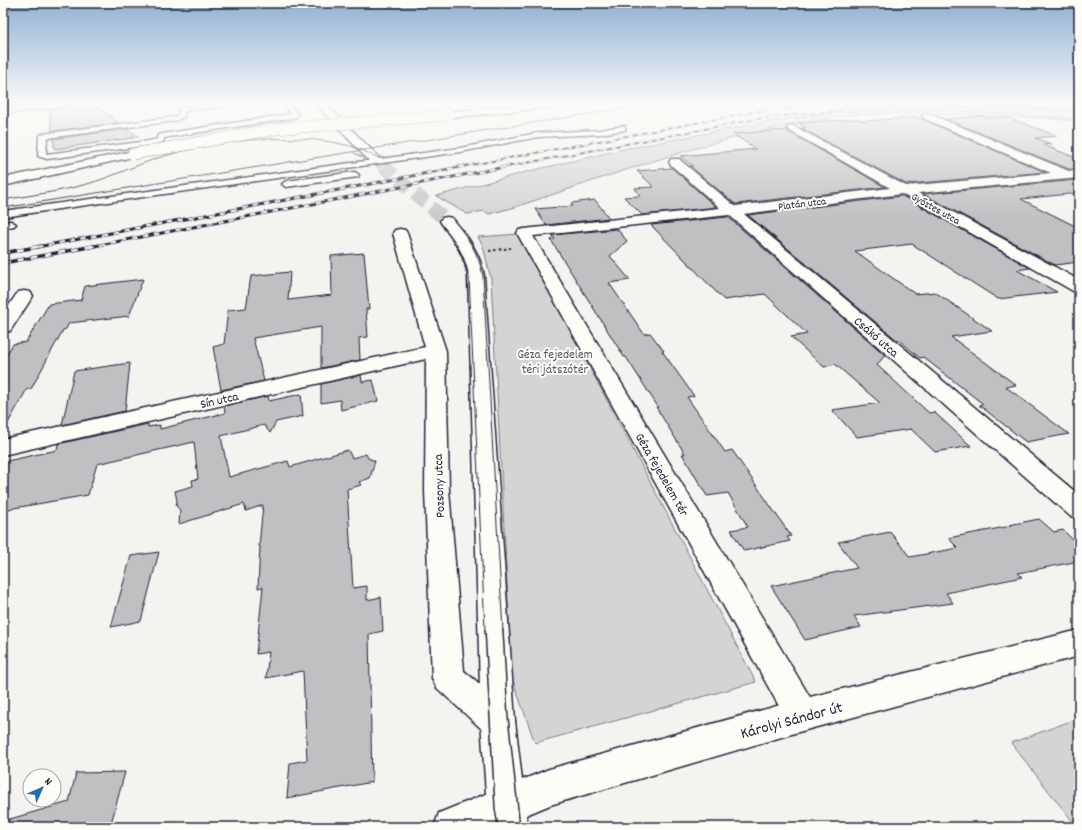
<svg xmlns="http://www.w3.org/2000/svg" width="1082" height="830" viewBox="0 0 1082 830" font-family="Dekko,sans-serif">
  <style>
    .green { fill: #d5d4d5; stroke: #7c7b88 }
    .building { fill: #c0bfc2; stroke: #22223b }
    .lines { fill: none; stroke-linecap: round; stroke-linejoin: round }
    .tertiary-tunnel-far1 { stroke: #cac9cb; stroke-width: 11; stroke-dasharray: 11 5.5; stroke-linecap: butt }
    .tertiary-tunnel { stroke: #cac9cb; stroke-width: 14; stroke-dasharray: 14 7; stroke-linecap: butt }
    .service-casing { stroke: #22223b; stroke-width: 3 }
    .minor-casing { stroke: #22223b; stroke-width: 3 }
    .tertiary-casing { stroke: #22223b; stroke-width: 3 }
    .path-far1 { stroke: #22223b; stroke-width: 1; stroke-dasharray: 1.5 1.5; stroke-linecap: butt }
    .path { stroke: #22223b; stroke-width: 2; stroke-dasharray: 2.5 2.5; stroke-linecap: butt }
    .service { fill: #fdfcf7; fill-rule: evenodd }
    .minor { fill: #fdfcf7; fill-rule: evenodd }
    .tertiary { fill: #fdfcf7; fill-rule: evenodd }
    .tram-far1 { stroke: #22223b; stroke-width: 1 }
    .tram { stroke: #22223b; stroke-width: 1.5 }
    .rail-far2-casing { stroke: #22223b; stroke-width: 2 }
    .rail-far1-casing { stroke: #22223b; stroke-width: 3 }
    .rail-casing { stroke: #22223b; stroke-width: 3.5 }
    .rail-far2 { stroke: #fdfcf7; stroke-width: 1.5; stroke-dasharray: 4.5; stroke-linecap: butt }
    .rail-far1 { stroke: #fdfcf7; stroke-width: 2; stroke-dasharray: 5.5; stroke-linecap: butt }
    .rail { stroke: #fdfcf7; stroke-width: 2.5; stroke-dasharray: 7; stroke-linecap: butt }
    .tertiary-bridge-casing { stroke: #22223b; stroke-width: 12; stroke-linecap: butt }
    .tertiary-bridge { stroke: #fdfcf7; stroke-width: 11 }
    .labels { text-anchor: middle; stroke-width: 4; stroke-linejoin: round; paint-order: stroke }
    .far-street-label { font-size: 11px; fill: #22223b; stroke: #fdfcf7 }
    .street-label { font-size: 13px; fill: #22223b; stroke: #fdfcf7 }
    .park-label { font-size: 13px; fill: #585769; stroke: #fdfcf7 }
    .near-street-label { font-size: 16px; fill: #22223b; stroke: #fdfcf7 }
  </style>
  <rect width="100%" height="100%" fill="#f4f3ef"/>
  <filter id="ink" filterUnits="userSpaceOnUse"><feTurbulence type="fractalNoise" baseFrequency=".025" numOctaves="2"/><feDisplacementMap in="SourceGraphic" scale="8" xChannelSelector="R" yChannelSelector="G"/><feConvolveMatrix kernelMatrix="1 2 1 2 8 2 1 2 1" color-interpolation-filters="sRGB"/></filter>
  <g filter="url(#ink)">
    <g class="green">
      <polygon points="841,104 938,104 839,108 833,105"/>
      <polygon points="977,104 1079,104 1079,107 1067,107"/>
      <path d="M974,107L1079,111V121C1031,117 982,115 934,114C902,114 869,112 838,117C726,132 619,173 512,208L489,214L484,211L467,214L436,196L534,170L624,149L766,122L823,114L883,109Z"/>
      <polygon points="1079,161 1079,182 744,216 720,196"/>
      <polygon points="519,234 756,682 535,743 512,678 491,279 483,246 478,237"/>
      <polygon points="1079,718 1079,827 1077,827 1011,743"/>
    </g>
    <g class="building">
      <polygon points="68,104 95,105 119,123 52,131 49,109 64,107"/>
      <polygon points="981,116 988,118 1006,117 1057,136 1035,138 1052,144 1043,145 1079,159 1079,169 1069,169 946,119"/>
      <polygon points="917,117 926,121 1045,172 906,184 801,128 806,128 798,123 857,119 864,121"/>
      <polygon points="127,129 139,137 55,149 53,139"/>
      <polygon points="786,130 787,131 885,187 735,204 690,166 693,166 680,156 756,149 733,134"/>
      <polygon points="672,168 716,207 642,215 624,197 640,196 635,188 654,187 637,171"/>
      <polygon points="1079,180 1079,193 1021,199 1079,228 1079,262 1055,265 923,194"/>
      <polygon points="902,196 1030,268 1017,270 1057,292 998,299 912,244 855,251 915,294 935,292 992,331 951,337 1016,385 1006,387 1069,434 1026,442 979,405 983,404 923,357 920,358 899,340 898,341 748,215"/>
      <polygon points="595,200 609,218 546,225 535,209 573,206 571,203"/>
      <polygon points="728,217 885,355 877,365 929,413 934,412 971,446 935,452 911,429 857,437 832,410 880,403 835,364 824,367 791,337 807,334 765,294 724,300 651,225"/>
      <polygon points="617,229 627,241 610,256 630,280 609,283 644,334 650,333 664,351 662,351 694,396 687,397 725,452 732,450 791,536 787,537 790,541 744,551 731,530 748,527 728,493 707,496 682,454 685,454 656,407 658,407 626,357 624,357 551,240 555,239 552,235"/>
      <polygon points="364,253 369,309 366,309 368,337 359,338 360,360 321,368 321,327 253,338 264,381 221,390 213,347 224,344 228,310 246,308 251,276 290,272 288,300 332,295 331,256"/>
      <polygon points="143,279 129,316 69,323 66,329 63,330 31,389 27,389 3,432 3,360 13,344 26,342 49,304 81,300 85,286"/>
      <polygon points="130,363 125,411 62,425 74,371"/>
      <polygon points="361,375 362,382 373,380 378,401 341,410 340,400 321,403 321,384"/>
      <polygon points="301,394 303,416 276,422 270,433 264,425 221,436 229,477 288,461 290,467 348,450 352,458 366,454 368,458 375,461 370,478 359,482 361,485 347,489 353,588 367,586 367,600 381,597 383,631 369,634 372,782 287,798 290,763 307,760 303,671 266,678 269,652 256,654 263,587 258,588 260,546 259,546 263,505 246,511 244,504 179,524 180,510 176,506 177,501 175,491 193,486 192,480 198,479 194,442 97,464 88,495 3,510 3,476 7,461 57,450 58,444 148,424 148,427 160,425 160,429 225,413 224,406 268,396 269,401"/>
      <polygon points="1039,519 1054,532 1063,530 1079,546 1079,561 1018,573 1022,577 946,593 953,603 854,616 861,627 805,640 771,586 857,568 838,542 890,532 910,557 958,548 948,538 1011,526 1009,525"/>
      <polygon points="159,552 141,621 111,627 131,556"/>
      <polygon points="125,772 110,827 3,827 3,821 69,802 76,773"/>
    </g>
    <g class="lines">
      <polyline class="tertiary-tunnel-far1" points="374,159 384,167"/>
      <polyline class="tertiary-tunnel" points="383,166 447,221"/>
      <g class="service-casing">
        <g id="service">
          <polygon points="51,104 67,104 64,106 3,114 3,110"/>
          <polygon points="211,104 229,104 226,106 185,111 184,117 175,121 47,138 46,154 149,141 157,139 158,135 168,133 291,114 283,104 289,104 298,115 294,118 169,137 164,138 163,142 150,145 47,159 38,156 39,137 42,134 174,117 178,115 178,110 181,108"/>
          <polygon points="622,126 625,126 625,130 600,134 538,137 460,152 3,217 3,211 460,148 538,133 600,130"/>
          <polygon points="355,172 359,175 358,177 286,187 282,184 286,181"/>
          <polygon points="11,221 16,224 14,226 3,228 3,222"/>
        </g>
      </g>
      <g class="minor-casing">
        <g id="minor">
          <polygon points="927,113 1069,171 1079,170 1079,178 918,193 1079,280 1079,292 1073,291 902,194 744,214 1079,495 1079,518 1070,516 729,215 533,236 814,704 819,715 814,726 802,731 790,726 517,233 519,230 524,229 720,208 671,165 669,162 671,159 679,159 735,206 890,188 788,130 787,128 792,125 906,186 1051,173 923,118 922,116"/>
          <polygon points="400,229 405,230 407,233 446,351 449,490 464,671 510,709 515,721 510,733 498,737 486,733 437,688 432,678 425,490 426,359 3,455 3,439 425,347 393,233 395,230"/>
          <polygon points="24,291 30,292 33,296 10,331 3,333 3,314 18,292"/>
        </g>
      </g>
      <g class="tertiary-casing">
        <g id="tertiary">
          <polygon points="316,104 326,104 378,156 380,159 378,162 370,162"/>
          <polygon points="529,104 560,104 555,107 448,118 443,115 448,112"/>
          <polygon points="133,151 137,152 139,154 137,156 3,186 3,178"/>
          <path d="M447,217L452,218C467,235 480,253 484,276L515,721L522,780L549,769L802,699L1079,630V656L802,731L550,805L526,815L527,827H434L439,813L486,794L481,721L468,276C464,251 453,241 440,221L442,218Z"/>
        </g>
      </g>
      <g class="path-far1">
        <polyline points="889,109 913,109"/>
        <polyline points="960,111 1079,119"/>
      </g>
      <polyline class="path" points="489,251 511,248"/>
      <use href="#service" class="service"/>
      <use href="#minor" class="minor"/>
      <use href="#tertiary" class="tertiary"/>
      <g class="tram-far1">
        <polyline points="354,153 368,160"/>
        <path d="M3,200C31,195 59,192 87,184C112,177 136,165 161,157C219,140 299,130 357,148C364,151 372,155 379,158"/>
        <polyline points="3,208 650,104"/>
        <path d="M453,220C468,237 479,254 483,276L503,631"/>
        <path d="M440,223C455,239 465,255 469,277L485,631"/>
      </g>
      <g class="tram">
        <polyline points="485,630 495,809 498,827"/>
        <polyline points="503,630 508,716 520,827"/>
      </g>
      <g class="rail-far2-casing">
        <g id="rail-far2">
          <polyline points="781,110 816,104"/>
          <polyline points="460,167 786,106"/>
          <path d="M505,167L763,118C868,106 973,105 1079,109"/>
        </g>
      </g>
      <g class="rail-far1-casing">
        <g id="rail-far1">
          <polyline points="37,247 465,166"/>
          <polyline points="89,247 510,166"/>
        </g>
      </g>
      <g class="rail-casing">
        <g id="rail">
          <polyline points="3,253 42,246"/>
          <polyline points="3,263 94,246"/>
        </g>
      </g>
      <use href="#rail-far2" class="rail-far2"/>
      <use href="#rail-far1" class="rail-far1"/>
      <use href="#rail" class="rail"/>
      <g class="tertiary-bridge-casing">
        <polyline id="tertiary-bridge" points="133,154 276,129 448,115"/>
      </g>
      <use href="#tertiary-bridge" class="tertiary-bridge"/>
    </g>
  </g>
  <linearGradient id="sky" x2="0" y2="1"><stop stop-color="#90b1d2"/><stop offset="0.47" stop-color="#fafaf8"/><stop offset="1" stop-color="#fafaf8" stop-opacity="0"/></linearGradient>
  <rect width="1082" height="220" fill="url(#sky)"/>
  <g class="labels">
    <g class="far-street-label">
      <text transform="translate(802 203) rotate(-7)" y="4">Platán utca</text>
      <text transform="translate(936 208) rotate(29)" y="4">Győztes utca</text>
    </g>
    <g class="street-label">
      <text transform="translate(877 336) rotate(41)" y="5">Csákó utca</text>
      <text transform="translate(219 399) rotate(-13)" y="5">Sín utca</text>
      <text transform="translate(663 474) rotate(60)" y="5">Géza fejedelem tér</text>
      <text transform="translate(438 486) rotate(-92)" y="5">Pozsony utca</text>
    </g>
    <g class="park-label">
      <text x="555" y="358">Géza fejedelem<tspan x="555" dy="15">téri játszótér</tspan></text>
    </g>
    <g class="near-street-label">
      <text transform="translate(791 719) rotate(-15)" y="6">Károlyi Sándor út</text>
    </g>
  </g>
  <rect width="1082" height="830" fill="none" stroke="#fdfcf7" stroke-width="16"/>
  <rect x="8" y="8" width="1066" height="814" fill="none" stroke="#22223b" stroke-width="1.5" filter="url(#ink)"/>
  <g transform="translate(42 788) rotate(45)"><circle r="19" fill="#fdfcf7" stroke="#a5a5ac"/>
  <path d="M0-3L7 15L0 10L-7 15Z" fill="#1f6fb2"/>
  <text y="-6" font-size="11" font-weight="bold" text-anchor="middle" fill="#22223b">N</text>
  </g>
</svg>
